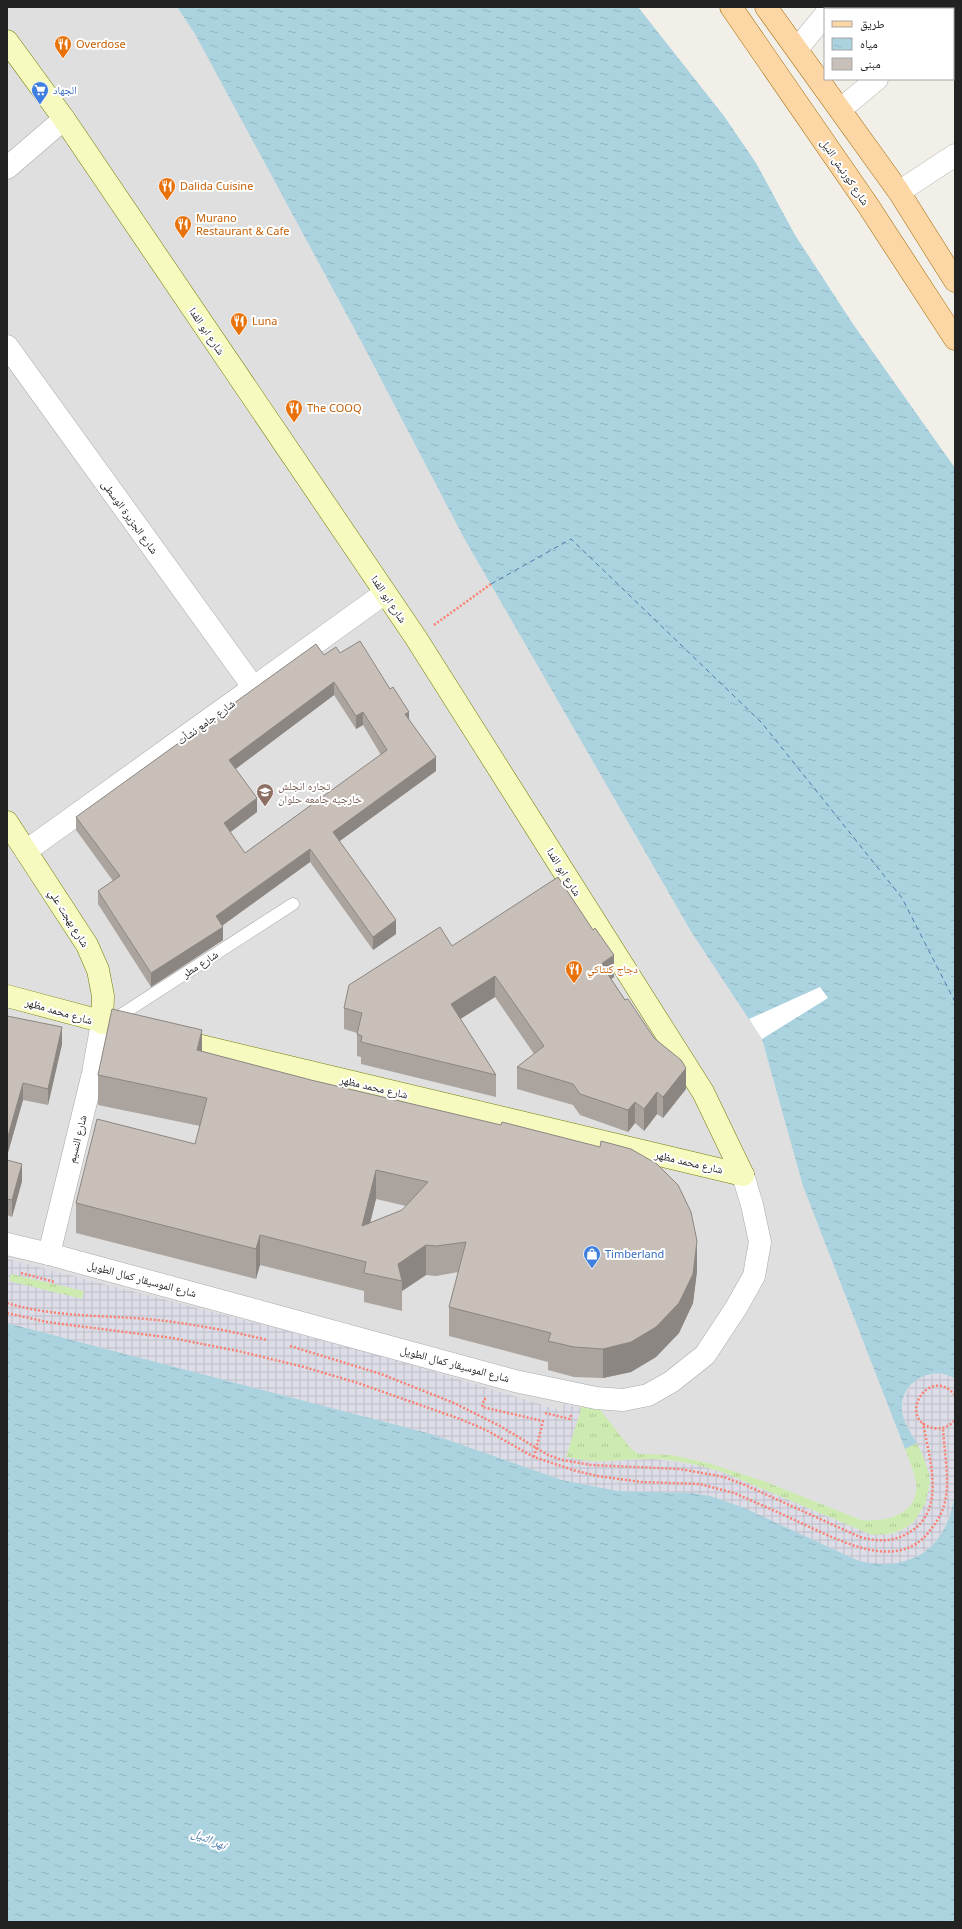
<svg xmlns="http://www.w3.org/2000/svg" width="962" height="1929" viewBox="0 0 962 1929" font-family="'Noto Sans','Noto Naskh Arabic',sans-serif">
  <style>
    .residential { fill: #e0dfdf }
    .grass { fill: url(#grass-tufts) }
    .plaza { fill: url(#plaza-grid); fill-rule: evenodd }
    .water { fill: url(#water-ripples) }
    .pier { fill: #fff }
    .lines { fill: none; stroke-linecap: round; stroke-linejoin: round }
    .ferry { stroke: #4a7aab; stroke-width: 1; stroke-dasharray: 5 4; stroke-linecap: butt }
    .lane-casing { stroke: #a9a9a9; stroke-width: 13 }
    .street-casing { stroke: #a9a9a9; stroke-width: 23 }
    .secondary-casing { stroke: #707d05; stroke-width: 23 }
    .primary-casing { stroke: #a06b00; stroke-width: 23 }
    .path { stroke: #fa8072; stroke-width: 2.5; stroke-dasharray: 2 2; stroke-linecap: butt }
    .lane { stroke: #fff; stroke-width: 12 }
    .street { stroke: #fff; stroke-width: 22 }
    .secondary { stroke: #f7fabf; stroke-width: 22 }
    .primary { stroke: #fcd6a4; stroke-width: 22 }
    .wall { fill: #aba49e; fill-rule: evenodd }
    .shaded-wall { fill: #8b8681 }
    .building { fill: #c7bfb8; stroke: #8b8681; fill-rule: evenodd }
    .labels { text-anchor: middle; stroke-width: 4; stroke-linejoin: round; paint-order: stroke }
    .food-label { font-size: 11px; fill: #c56008; stroke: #fff; text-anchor: start }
    .shop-label { font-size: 11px; fill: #366cbe; stroke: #fff; text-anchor: start }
    .street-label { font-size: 11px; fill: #222; stroke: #fff }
    .education-label { font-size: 11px; fill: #785e54; stroke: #fff; text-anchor: start }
    .water-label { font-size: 12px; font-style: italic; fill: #4a7aab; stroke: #fff }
  </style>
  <defs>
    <pattern id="grass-tufts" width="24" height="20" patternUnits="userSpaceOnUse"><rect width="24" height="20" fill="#cdebb0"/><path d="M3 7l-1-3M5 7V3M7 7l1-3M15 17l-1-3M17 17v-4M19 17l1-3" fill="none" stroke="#b0c997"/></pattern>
    <pattern id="plaza-grid" width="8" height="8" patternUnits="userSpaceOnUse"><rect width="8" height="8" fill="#dddde8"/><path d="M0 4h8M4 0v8" fill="none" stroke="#bdbdc7"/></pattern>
    <pattern id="water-ripples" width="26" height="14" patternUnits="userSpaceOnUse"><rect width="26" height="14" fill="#aad3df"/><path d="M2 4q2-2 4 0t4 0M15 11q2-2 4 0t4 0" fill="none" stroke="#92b5bf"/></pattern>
  </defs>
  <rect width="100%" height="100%" fill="#f2efe9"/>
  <polygon class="residential" points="7,7 374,7 955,974 955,1922 7,1922"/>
  <g class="grass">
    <polygon points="11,1273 84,1291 82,1299 9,1281"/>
    <path d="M584,1397L597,1406L631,1449L639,1454L671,1455L708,1463L766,1482L861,1520C885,1523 921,1514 916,1482C914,1471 909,1460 905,1449L917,1443C922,1453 927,1462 929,1472C935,1510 909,1537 872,1535L722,1472C699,1465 676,1459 652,1459C622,1458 595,1465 566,1457Z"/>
  </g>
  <path class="plaza" d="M7,1259L381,1355L562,1411L564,1404L581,1409L566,1457L593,1462L654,1459L700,1466L722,1472L872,1535L894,1534L905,1529L914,1522L925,1504L930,1483L929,1473L922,1453L903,1418V1400L911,1384L918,1379L927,1375L944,1374L955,1379L954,1502L942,1533L930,1547L914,1558L896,1565H877L859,1561L742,1507L710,1496L692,1493L617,1491L562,1480L431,1434L7,1323ZM11,1274L84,1291L82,1299L9,1281Z"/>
  <g class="water">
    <path d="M177,7H638L724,116L756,163L795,235L853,324L955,468V1379C933,1364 900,1382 902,1409C902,1421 911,1433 917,1443L905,1449L803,1186L762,1039L692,933L464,538L361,341L195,34Z"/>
    <path d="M7,1323L431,1434L562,1480L617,1491L692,1493L710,1496L742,1507L859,1561C913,1573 948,1547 955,1492V1922H7Z"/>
  </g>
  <polygon class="pier" points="820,987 828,998 762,1039 749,1019"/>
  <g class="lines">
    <polyline class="ferry" points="491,584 571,539 762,723 902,898 955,1002"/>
    <g class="lane-casing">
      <polyline id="lane" points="113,1020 293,904"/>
    </g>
    <g class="street-casing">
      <g id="street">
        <polyline points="953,16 955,15"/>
        <polyline points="797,49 825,15"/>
        <polyline points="841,109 877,79"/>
        <polyline points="7,168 64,119"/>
        <polyline points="899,192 955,155"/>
        <polyline points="7,346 254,688"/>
        <polyline points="26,851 385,593"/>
        <polyline points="7,1244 49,1254 515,1381 596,1398 623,1400 648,1395 671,1382 705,1355 736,1308 754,1276 760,1242 752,1205 743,1175"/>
        <polyline points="49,1254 93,1073 102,1023"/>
      </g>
    </g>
    <g class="secondary-casing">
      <g id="secondary">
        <polyline points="7,41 64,119 416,638 703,1092 743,1175"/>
        <polyline points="7,822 87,945 98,970 103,996 102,1023"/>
        <polyline points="7,996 138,1031"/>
        <polyline points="172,1039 743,1175"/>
      </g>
    </g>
    <g class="primary-casing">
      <g id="primary">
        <polyline points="731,7 867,204 955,339"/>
        <polyline points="766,7 899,192 955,281"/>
      </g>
    </g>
    <g class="path">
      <polyline points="434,625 491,584"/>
      <polyline points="21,1273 55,1282"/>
      <path d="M7,1303C53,1317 99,1315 147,1319C187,1323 227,1330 267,1340"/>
      <path d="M7,1313L47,1322L172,1338L238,1351L304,1367L358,1383L460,1419L486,1430L534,1457L576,1471L598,1476L641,1482L700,1484L734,1493C757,1503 780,1513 803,1524C839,1540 896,1572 928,1533C936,1523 943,1513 945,1501C950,1480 944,1450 943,1428"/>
      <path d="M290,1346L381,1374L454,1403L500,1426L548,1455L562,1460L591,1465L680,1469L724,1477L745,1485L860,1537C879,1542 894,1542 910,1532C947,1509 929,1458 923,1423"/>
      <path d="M955,1395C928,1364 896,1420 933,1428C942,1430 950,1426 955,1420"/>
      <polyline points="486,1399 484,1399 482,1407 543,1421 534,1457"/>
      <polyline points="545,1413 570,1419 571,1415"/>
    </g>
    <use href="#lane" class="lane"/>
    <use href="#street" class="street"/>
    <use href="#secondary" class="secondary"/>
    <use href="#primary" class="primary"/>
  </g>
  <g class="wall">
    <path d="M340,653L409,719L436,771L339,841L396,934L373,950L310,862L222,926L223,940L151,987L98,904V891L113,881L76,830V817L324,655ZM334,695L356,729L363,725L381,755L245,853L230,832L257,812L235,769Z"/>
    <polygon points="452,946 614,977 611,979 686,1089 663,1118 657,1114 644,1131 635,1123 628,1132 580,1115 573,1105 517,1089 517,1067 534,1054 495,997 460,1019 496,1075 496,1097 361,1064 361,1057 357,1056 357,1033 344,1029 344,1008"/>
    <polygon points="7,1016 62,1044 48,1105 23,1100 7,1156"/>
    <path d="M202,1051L697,1271L693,1303L679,1333L656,1357L631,1372L603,1378L574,1377L548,1370V1362L449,1336V1307L458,1272L436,1276L426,1275L402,1291V1311L364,1302V1291L260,1265L256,1279L76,1233V1203L195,1144L200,1126L98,1105V1075ZM376,1199L406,1206L402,1210L370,1223Z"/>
    <polygon points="7,1160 22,1181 12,1217 7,1215"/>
  </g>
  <g class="shaded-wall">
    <polygon points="334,682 334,695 229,774 229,760"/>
    <polygon points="363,712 363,725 356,729 356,716"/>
    <polygon points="409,712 409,726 405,714"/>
    <polygon points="436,757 436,771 333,846 333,832"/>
    <polygon points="257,798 257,812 224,837 224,823"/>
    <polygon points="310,849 310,862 216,930 216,916"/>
    <polygon points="396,920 396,934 373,950 373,937"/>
    <polygon points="223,927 223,940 151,987 151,973"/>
    <polygon points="614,955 614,977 601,986 601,964"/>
    <polygon points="495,976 495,997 451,1025 451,1004"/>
    <polygon points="62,1027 62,1044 48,1105 48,1089"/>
    <polygon points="202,1030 202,1059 197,1050"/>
    <polygon points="686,1068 686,1089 663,1118 663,1097"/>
    <polygon points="23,1083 23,1100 7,1156 7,1140"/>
    <polygon points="657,1092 657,1114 644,1131 644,1109"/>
    <polygon points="635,1102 635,1123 628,1132 628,1110"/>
    <polygon points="22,1164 22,1181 12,1217 12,1200"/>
    <polygon points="376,1170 376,1199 362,1256 362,1226"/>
    <polygon points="260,1235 260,1265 256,1279 256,1249"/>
    <polygon points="697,1241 697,1271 693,1303 679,1333 656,1357 631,1372 603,1378 603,1349"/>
    <polygon points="426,1245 426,1275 402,1291 402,1281 398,1264"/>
  </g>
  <g class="building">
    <path d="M360,641L390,689L393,687L409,712L405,714L436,757L333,832L396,920L373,937L310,849L216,916L223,927L151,973L98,891L120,876L76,817L316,644L324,655L336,647L340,653ZM334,682L356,716L363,712L387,750L245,853L224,823L257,798L229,760Z"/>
    <polygon points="558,877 593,930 595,928 614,955 601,964 625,1000 628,999 654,1038 681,1060 686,1068 663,1097 657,1092 644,1109 635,1102 628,1110 580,1094 573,1084 517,1067 544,1046 495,976 451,1004 496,1075 361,1042 362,1036 357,1034 362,1013 344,1008 349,985 440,927 452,946"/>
    <path d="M112,1009L202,1030L197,1050L311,1080L501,1125L502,1122L600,1147L601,1141L631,1149L657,1164L678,1185L691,1212L697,1241L693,1274L679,1303L656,1327L631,1342L603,1349L574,1347L548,1341L551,1333L449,1307L466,1242L436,1246L426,1245L398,1264L402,1281L364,1273L366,1262L260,1235L256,1249L76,1203L97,1119L195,1144L207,1098L98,1075ZM376,1170L428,1182L402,1210L362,1226Z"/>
    <polygon points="7,1016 62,1027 48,1089 23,1083 7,1140"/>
    <polygon points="7,1160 22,1164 12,1200 7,1199"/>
  </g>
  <defs>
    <g id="restaurant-pin" transform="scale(0.9)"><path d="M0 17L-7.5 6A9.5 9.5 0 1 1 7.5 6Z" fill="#e8710a" stroke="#fff"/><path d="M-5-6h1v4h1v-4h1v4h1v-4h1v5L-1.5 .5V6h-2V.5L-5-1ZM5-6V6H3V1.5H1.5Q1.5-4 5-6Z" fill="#fff"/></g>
    <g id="supermarket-pin" transform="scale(0.9)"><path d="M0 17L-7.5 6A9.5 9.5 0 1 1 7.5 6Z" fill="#3f7fe0" stroke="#fff"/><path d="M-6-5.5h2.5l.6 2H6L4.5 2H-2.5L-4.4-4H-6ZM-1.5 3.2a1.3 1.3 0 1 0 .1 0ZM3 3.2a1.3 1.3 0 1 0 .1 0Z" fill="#fff"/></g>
    <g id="school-pin" transform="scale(0.9)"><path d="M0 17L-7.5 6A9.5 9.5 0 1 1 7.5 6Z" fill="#8d6e63" stroke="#fff"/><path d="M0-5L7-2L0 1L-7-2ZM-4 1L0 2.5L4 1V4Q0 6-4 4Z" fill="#fff"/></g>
    <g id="shop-pin" transform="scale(0.9)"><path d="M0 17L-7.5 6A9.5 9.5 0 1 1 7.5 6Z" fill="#3f7fe0" stroke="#fff"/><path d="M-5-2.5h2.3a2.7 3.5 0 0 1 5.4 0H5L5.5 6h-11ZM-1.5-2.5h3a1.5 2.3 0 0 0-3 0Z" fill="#fff"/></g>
  </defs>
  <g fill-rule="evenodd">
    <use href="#restaurant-pin" x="63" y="44"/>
    <use href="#supermarket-pin" x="40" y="90"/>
    <use href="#restaurant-pin" x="167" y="186"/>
    <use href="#restaurant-pin" x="183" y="224"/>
    <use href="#restaurant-pin" x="239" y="321"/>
    <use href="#restaurant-pin" x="294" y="408"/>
    <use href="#school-pin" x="265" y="792"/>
    <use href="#restaurant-pin" x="574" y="969"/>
    <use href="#shop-pin" x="592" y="1254"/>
  </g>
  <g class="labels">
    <g class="food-label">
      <text x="76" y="48">Overdose</text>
      <text x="180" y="190">Dalida Cuisine</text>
      <text x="196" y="222">Murano<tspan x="196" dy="13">Restaurant &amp; Cafe</tspan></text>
      <text x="252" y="325">Luna</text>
      <text x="307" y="412">The COOQ</text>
      <text x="587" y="973">دجاج كنتاكي</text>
    </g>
    <g class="shop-label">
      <text x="53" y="94">الجهاد</text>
      <text x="605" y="1258">Timberland</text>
    </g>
    <g class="street-label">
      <text transform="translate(845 172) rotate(56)" y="4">شارع كورنيش النيل</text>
      <text transform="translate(207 331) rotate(56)" y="4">شارع ابو الفدا</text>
      <text transform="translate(130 517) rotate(54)" y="4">شارع الجزيرة الوسطى</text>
      <text transform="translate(389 599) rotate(56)" y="4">شارع ابو الفدا</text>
      <text transform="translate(206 722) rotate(-36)" y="4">شارع جامع نشأت</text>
      <text transform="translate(564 872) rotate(58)" y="4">شارع ابو الفدا</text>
      <text transform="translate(69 918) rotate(58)" y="4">شارع بهجت علي</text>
      <text transform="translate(200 964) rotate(-33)" y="4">شارع مطر</text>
      <text transform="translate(59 1011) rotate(16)" y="4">شارع محمد مظهر</text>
      <text transform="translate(374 1087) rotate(13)" y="4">شارع محمد مظهر</text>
      <text transform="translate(77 1139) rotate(-76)" y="4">شارع النسيم</text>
      <text transform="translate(689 1162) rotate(13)" y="4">شارع محمد مظهر</text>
      <text transform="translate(142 1279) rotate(15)" y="4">شارع الموسيقار كمال الطويل</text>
      <text transform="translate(455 1364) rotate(15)" y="4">شارع الموسيقار كمال الطويل</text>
    </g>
    <g class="education-label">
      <text x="278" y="790">تجاره انجلش<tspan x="278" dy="13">خارجيه جامعه حلوان</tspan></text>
    </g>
    <g class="water-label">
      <text transform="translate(209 1839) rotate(22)" y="4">نهر النيل</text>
    </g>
  </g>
  <rect width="962" height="1929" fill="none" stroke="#222222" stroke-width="16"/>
  <rect x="824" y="8" width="130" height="72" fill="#ffffff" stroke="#a7a7a7"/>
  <rect x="832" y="21" width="20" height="6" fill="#fcd6a4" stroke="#a7a7a7"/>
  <text x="860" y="28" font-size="12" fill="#222222">طريق</text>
  <rect x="832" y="38" width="20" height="12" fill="url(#water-ripples)" stroke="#a7a7a7"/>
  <text x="860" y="48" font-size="12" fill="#222222">مياه</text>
  <rect x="832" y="58" width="20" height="12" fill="#c7bfb8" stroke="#a7a7a7"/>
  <text x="860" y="68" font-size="12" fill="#222222">مبنى</text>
</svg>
